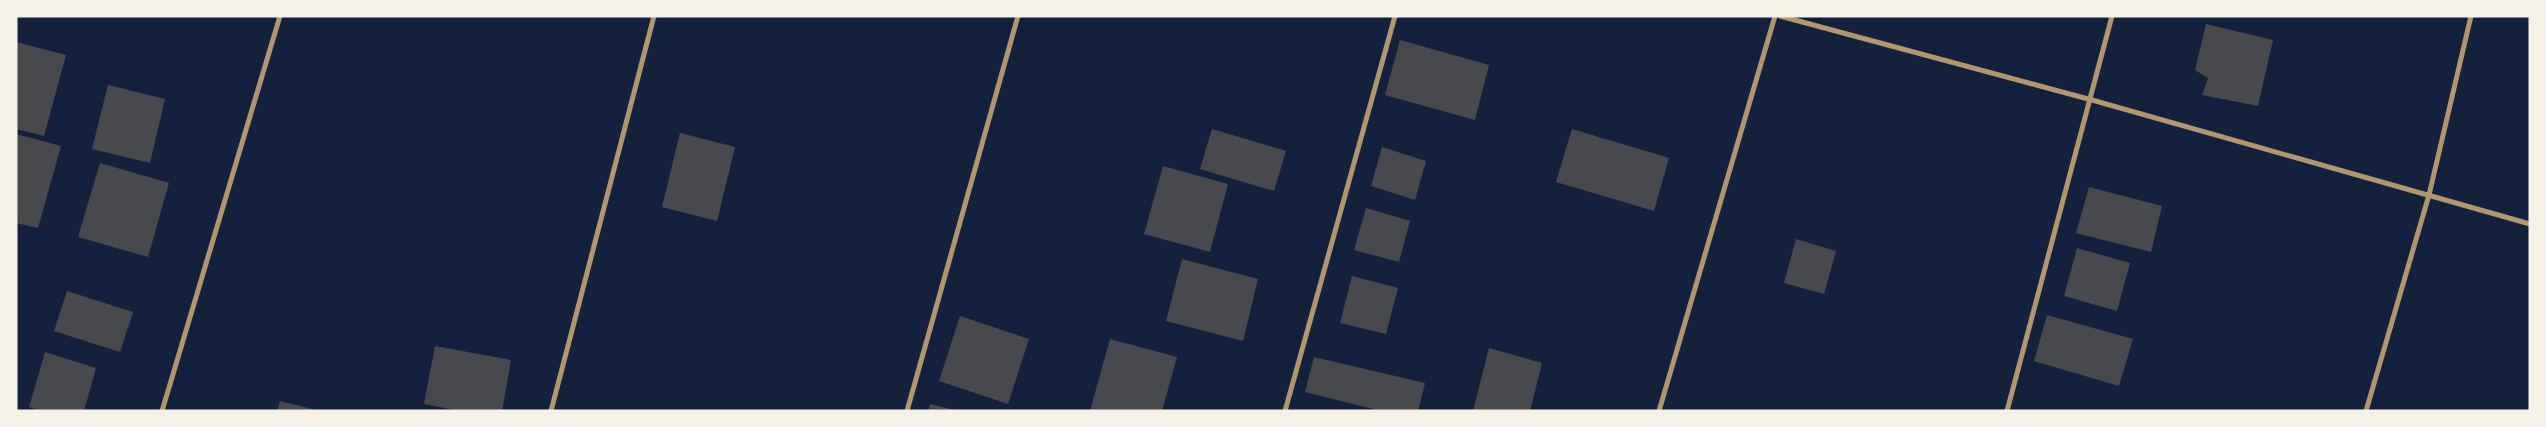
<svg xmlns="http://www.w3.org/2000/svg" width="2546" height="427" viewBox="0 0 2546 427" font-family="Arial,sans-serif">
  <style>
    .building { fill: #48494c }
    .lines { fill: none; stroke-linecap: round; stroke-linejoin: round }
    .minor { stroke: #b1986c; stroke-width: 5 }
  </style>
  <rect width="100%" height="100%" fill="#14213d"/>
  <g class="building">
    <polygon points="2206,24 2273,40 2258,106 2202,95 2208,78 2195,70"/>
    <polygon points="1400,40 1489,65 1475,120 1385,95"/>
    <polygon points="16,42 66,55 44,136 16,129"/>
    <polygon points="108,85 165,99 150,163 92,149"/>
    <polygon points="1212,129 1286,151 1274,191 1200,169"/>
    <polygon points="1572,129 1669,158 1654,211 1556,182"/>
    <polygon points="680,133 735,147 717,221 662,207"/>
    <polygon points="16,134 61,146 38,228 16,223"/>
    <polygon points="1382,147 1426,161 1415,200 1371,186"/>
    <polygon points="100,163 169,183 148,257 78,237"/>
    <polygon points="1163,166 1228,184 1210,252 1144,234"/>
    <polygon points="2089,187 2162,206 2151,252 2076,233"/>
    <polygon points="1366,208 1410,221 1399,262 1354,250"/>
    <polygon points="1796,239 1836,251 1824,294 1784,283"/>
    <polygon points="2077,248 2130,263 2117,311 2064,296"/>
    <polygon points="1182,259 1258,279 1243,341 1166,321"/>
    <polygon points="1352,276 1398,288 1386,334 1340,323"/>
    <polygon points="67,291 133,312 120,352 54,331"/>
    <polygon points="2047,315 2133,339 2119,386 2034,361"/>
    <polygon points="960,316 1029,339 1008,404 939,381"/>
    <polygon points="1110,339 1177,357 1162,411 1090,411"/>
    <polygon points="435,346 511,360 502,411 459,411 424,404"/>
    <polygon points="1489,348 1542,363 1530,411 1473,411"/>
    <polygon points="45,352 96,368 84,411 40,411 29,407"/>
    <polygon points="1314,357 1425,383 1418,411 1381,411 1305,392"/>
    <polygon points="280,401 316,410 315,411 277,411"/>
    <polygon points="930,404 955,410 955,411 928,411"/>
  </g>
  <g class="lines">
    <g class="minor">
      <polyline points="1780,16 2092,100 2530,224"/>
      <polyline points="162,411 280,16"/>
      <polyline points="551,411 654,16"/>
      <polyline points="907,411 1018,16"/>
      <polyline points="1285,411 1395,16"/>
      <polyline points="1659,411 1775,16"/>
      <polyline points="2007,411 2112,16"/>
      <polyline points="2366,411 2429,195 2471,16"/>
    </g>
  </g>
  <rect width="2546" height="427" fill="none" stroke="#f6f1e7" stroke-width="35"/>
</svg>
